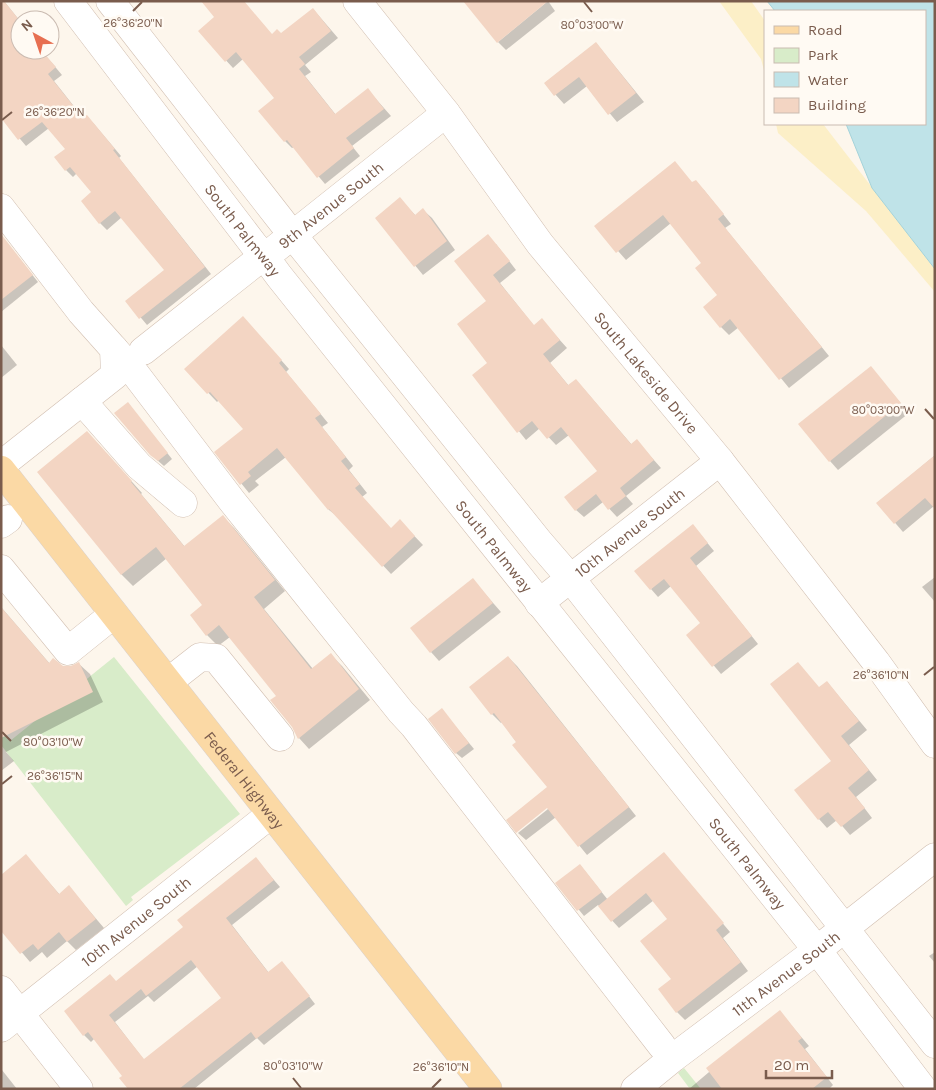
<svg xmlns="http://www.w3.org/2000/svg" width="936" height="1090" viewBox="0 0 936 1090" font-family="Karla,sans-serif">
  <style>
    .green { fill: #d8ecc9 }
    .sand { fill: #fcefc7 }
    .water { fill: #bfe3e8; stroke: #a5d3da }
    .shadow { fill: #0003; fill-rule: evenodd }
    .building { fill: #f3d5c3; fill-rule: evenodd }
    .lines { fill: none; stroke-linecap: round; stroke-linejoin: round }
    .minor-casing { stroke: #d1beb0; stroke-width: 29 }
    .major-casing { stroke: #dad1cd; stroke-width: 29 }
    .minor { stroke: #fff; stroke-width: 28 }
    .major { stroke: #fbd9a5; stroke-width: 28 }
    .ticks { fill: none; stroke: #7a5c4d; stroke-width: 2 }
    .labels { text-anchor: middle; stroke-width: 5; stroke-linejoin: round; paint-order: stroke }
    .street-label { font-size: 16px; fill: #7a5c4d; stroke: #fffaf3 }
    .ticks-label { font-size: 12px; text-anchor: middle; fill: #7a5c4d; stroke: #fffaf3; stroke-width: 5; stroke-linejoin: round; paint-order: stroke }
  </style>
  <rect width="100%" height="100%" fill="#fdf6ec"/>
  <g class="green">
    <polygon points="114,657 240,814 131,897 133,900 126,906 1,745 1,730 10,741"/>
    <polygon points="684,1068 701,1089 690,1089 678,1073"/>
  </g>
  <g class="sand">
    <polygon points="719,1 751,1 765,21 765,74 761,59"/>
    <polygon points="776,124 823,124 935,269 935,292 866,211 778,133"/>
  </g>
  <polygon class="water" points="767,1 935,1 935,269 872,188 846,124 925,124 925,11 775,11"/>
  <g class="shadow">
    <polygon points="1,1 4,1 20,21 20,50 41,50 62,75 54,81 84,119 87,117 94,124 121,156 119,158 211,274 147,325 127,301 166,271 122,217 107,230 100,223 93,193 77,173 73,177 66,170 67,149 49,128 26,146 5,121"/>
    <polygon points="548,1 555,11 506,50 498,42"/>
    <polygon points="313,9 338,38 305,65 311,72 305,76 336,115 368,90 391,116 352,146 360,156 325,184 294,147 292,148 285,141 275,98 243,59 233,68 199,31 281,35"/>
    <polygon points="596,43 644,102 617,122 587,86 564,104 545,83"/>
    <polygon points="693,183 704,190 731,224 725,228 829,356 789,388 739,327 729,335 721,327 719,295 703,263 671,223 626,260 596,226"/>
    <polygon points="400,199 416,216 423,210 432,218 455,250 423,275 376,218"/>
    <polygon points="7,243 38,282 1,312 1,248"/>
    <polygon points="496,244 516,270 500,283 534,326 542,320 567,348 550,363 569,386 583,388 632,445 637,441 661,468 626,496 633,504 617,517 603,502 584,517 576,510 599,471 569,435 556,445 540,428 526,440 474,375 489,363 488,301"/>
    <polygon points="251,326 289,369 286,372 328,423 322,427 353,466 349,470 367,493 362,497 391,529 400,521 423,545 391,574 338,517 329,510 286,457 255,481 259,485 249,493 216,452 245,429 219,400 217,402 186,369"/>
    <polygon points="1,345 17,365 1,378"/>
    <polygon points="871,368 909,413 838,470 830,461"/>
    <polygon points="133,410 172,459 164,466 157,460"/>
    <polygon points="98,444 142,493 141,494 185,547 223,517 234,528 285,591 264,609 313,669 331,655 342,666 370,700 309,749 299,738 278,696 230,637 218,646 207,635 204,605 167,558 133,586 122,575 39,472"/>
    <polygon points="934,456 934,506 903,532 878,503"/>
    <polygon points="700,534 714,551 696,566 758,644 721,674 688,635 702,624 671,586 658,597 651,589"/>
    <polygon points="935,577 935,602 922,587"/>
    <polygon points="473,580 501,612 439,661 431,652"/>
    <polygon points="1,607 50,664 71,668 79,664 90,674 103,702 6,752 14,761 1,771"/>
    <polygon points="508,657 517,666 636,816 587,855 556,817 526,840 518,833 553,805 549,788 502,722 501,723 492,714 471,688"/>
    <polygon points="827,682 867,730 849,745 877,780 856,797 872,818 850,835 837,820 827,828 819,819 833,761 819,688"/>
    <polygon points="442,710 474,749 462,758 456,753"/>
    <polygon points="26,856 60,895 69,887 104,928 76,950 67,941 47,958 42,952 30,962 8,936"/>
    <path d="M256,859L280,887L232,925L269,973L288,969L315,1004L264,1045L257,1038L194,1089H129L124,1076L95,1038L91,1042L84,1035L116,982L185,927ZM198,966L222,998L144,1060L115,1022L148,996L154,1002Z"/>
    <polygon points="671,862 730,932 723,938 748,971 685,1020 677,1012 672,979 669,919 654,900 619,928 598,905 584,916 557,883 580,865 608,900"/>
    <polygon points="935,952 935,963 929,956"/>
    <polygon points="780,1012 809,1046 805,1049 833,1085 829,1089 689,1089"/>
    <polygon points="1,1069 2,1070 17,1089 1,1089"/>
  </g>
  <g class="building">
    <polygon points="1,1 4,1 20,21 20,50 41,50 56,67 48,74 83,118 87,115 115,149 113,150 205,267 139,319 125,301 164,270 115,211 99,224 81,201 91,192 70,167 65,171 54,157 65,149 42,122 18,140 1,118"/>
    <polygon points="201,1 244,1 272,34 277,29 281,33 313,8 331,31 299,57 305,64 299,69 335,114 368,88 384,109 346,138 354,148 317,178 287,140 284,142 258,111 274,98 236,52 225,62 198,31 214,17"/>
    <polygon points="463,1 548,1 497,43"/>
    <polygon points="596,42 636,93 608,115 579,77 554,96 544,83"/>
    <polygon points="675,161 692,182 696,180 724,214 718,219 822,347 779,380 730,319 720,328 703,307 717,295 695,268 701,263 663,215 616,253 594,226"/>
    <polygon points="400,197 415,215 423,208 447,241 414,267 375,218"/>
    <polygon points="1,234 33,275 1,300"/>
    <polygon points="488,234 510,261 493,275 534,325 542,318 560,340 543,354 568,385 576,379 631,444 637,439 654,460 620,488 626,496 608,510 596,494 575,511 564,497 597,471 561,427 547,439 532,421 517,433 472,375 487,363 457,324 486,301 454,261"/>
    <polygon points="243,316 282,360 279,363 321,414 315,418 346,457 341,461 360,484 355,488 391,528 400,519 415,536 382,567 329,509 328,510 277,448 248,472 251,476 240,485 214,452 243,429 210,392 207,394 184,369"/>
    <polygon points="871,366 901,403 829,462 798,424"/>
    <polygon points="128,402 168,453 158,461 150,455 114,413"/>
    <polygon points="87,431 132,481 131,482 184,546 223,515 275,580 254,597 311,669 331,653 359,689 298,739 292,727 270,700 276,696 219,625 206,636 190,615 202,605 156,547 121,575 37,472"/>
    <polygon points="935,455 935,509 925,498 894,524 876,503"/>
    <polygon points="693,524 708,543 690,558 752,636 712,667 686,635 700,623 664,579 650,590 634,571"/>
    <polygon points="473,578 493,603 430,653 410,628"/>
    <polygon points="1,607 49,663 53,658 63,666 71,666 79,662 93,692 1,738"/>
    <polygon points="508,656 629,807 578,847 547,808 516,833 506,820 547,787 512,745 516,742 494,713 491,715 469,687"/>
    <polygon points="798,662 819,687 827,681 859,721 841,736 869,770 848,788 865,808 841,827 828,812 818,820 794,790 831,761 770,684"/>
    <polygon points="442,708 469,743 455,754 428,719"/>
    <polygon points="664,852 724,923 716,930 741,962 676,1013 658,989 671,979 640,941 667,919 646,893 611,922 598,906"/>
    <polygon points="26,854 59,894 69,885 96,919 67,942 59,932 38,950 33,944 20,954 1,931 1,875"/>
    <path d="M256,857L274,880L226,918L268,972L282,961L310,996L256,1039L251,1032L179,1089H128L119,1078L122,1076L88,1032L83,1036L64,1011L110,974L116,981L183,927L177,920ZM191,960L221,998L144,1059L109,1015L141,989L146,996Z"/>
    <polygon points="580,864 602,892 577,911 555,883"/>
    <polygon points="780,1010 802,1038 798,1041 827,1077 812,1089 722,1089 706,1068"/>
  </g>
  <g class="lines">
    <g class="minor-casing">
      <g id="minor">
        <path id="s1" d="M68,1L254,245L265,257L279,276L817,950L923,1089"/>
        <polyline points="110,1 287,228 540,543 571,579 935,1044"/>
        <path id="s2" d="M357,1L446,113L540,244L720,461L876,662L935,744"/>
        <polyline points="1,208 81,312 114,349 115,375 1,465"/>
        <polyline points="114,349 134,372 232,501 401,712 414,726 662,1046"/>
        <path id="s3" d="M143,351L257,261L265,257L446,113"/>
        <polyline points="82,401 139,466 183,503"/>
        <polyline points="1,524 8,519"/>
        <polyline points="1,569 68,651 114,614"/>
        <path id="s4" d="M539,603L720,461"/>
        <polyline points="168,682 200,657 216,658 280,737"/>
        <polyline points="1,990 79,1089"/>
        <path id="s5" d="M1,1028L271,814"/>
        <path id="s6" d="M635,1089L673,1058L817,950L935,857"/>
      </g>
    </g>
    <g class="major-casing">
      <g id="major">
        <path id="s7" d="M1,470L488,1089"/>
      </g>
    </g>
    <use href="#minor" class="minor"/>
    <use href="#major" class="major"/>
  </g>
  <path class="ticks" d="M584,2L592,12M133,11L142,2M2,120L12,112M925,409L934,419M924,675L934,667M2,732L11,741M2,784L12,776M293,1078L301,1088M432,1088L441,1079"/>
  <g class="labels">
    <g class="street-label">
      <text dy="6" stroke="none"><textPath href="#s3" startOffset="238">9th Avenue South</textPath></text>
      <text dy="6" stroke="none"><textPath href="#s1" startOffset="288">South Palmway</textPath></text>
      <text dy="6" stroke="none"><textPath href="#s2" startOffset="471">South Lakeside Drive</textPath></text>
      <text dy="6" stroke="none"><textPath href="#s4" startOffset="115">10th Avenue South</textPath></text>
      <text dy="6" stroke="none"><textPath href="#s1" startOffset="692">South Palmway</textPath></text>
      <text dy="6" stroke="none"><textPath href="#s7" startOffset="394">Federal Highway</textPath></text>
      <text dy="6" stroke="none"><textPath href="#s1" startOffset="1098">South Palmway</textPath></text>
      <text dy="6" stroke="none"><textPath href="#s5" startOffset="172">10th Avenue South</textPath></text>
      <text dy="6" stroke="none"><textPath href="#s6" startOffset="190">11th Avenue South</textPath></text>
    </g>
  </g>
  <g class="ticks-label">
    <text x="133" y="27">26°36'20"N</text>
    <text x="592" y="29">80°03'00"W</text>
    <text x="55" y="116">26°36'20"N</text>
    <text x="883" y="414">80°03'00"W</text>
    <text x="881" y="679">26°36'10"N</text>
    <text x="53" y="746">80°03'10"W</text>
    <text x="55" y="780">26°36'15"N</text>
    <text x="293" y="1070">80°03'10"W</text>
    <text x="441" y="1071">26°36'10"N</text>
  </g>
  <rect width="936" height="1090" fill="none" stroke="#7a5c4d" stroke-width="5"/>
  <rect x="764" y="10" width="162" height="115" fill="#fffaf3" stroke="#cabbb1"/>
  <rect x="774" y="26" width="25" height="8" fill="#fbd9a5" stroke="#cabbb1"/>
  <text x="808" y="35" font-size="15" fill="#7a5c4d">Road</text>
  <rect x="774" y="48" width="25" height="15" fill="#d8ecc9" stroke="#cabbb1"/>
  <text x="808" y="60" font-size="15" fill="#7a5c4d">Park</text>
  <rect x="774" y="72" width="25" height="15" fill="#bfe3e8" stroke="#cabbb1"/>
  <text x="808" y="85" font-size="15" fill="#7a5c4d">Water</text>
  <rect x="774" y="98" width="25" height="15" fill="#f3d5c3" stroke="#cabbb1"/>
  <text x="808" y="110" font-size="15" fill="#7a5c4d">Building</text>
  <g transform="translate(35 35) rotate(320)"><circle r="24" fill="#fffaf3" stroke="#cabbb1"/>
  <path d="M0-4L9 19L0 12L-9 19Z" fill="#e76f51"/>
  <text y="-8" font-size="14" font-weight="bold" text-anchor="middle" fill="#7a5c4d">N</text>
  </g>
  <path d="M766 1070v8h66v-8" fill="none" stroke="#7a5c4d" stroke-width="2.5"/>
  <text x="774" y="1070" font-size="15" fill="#7a5c4d" stroke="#fffaf3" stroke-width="4" paint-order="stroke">20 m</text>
</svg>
